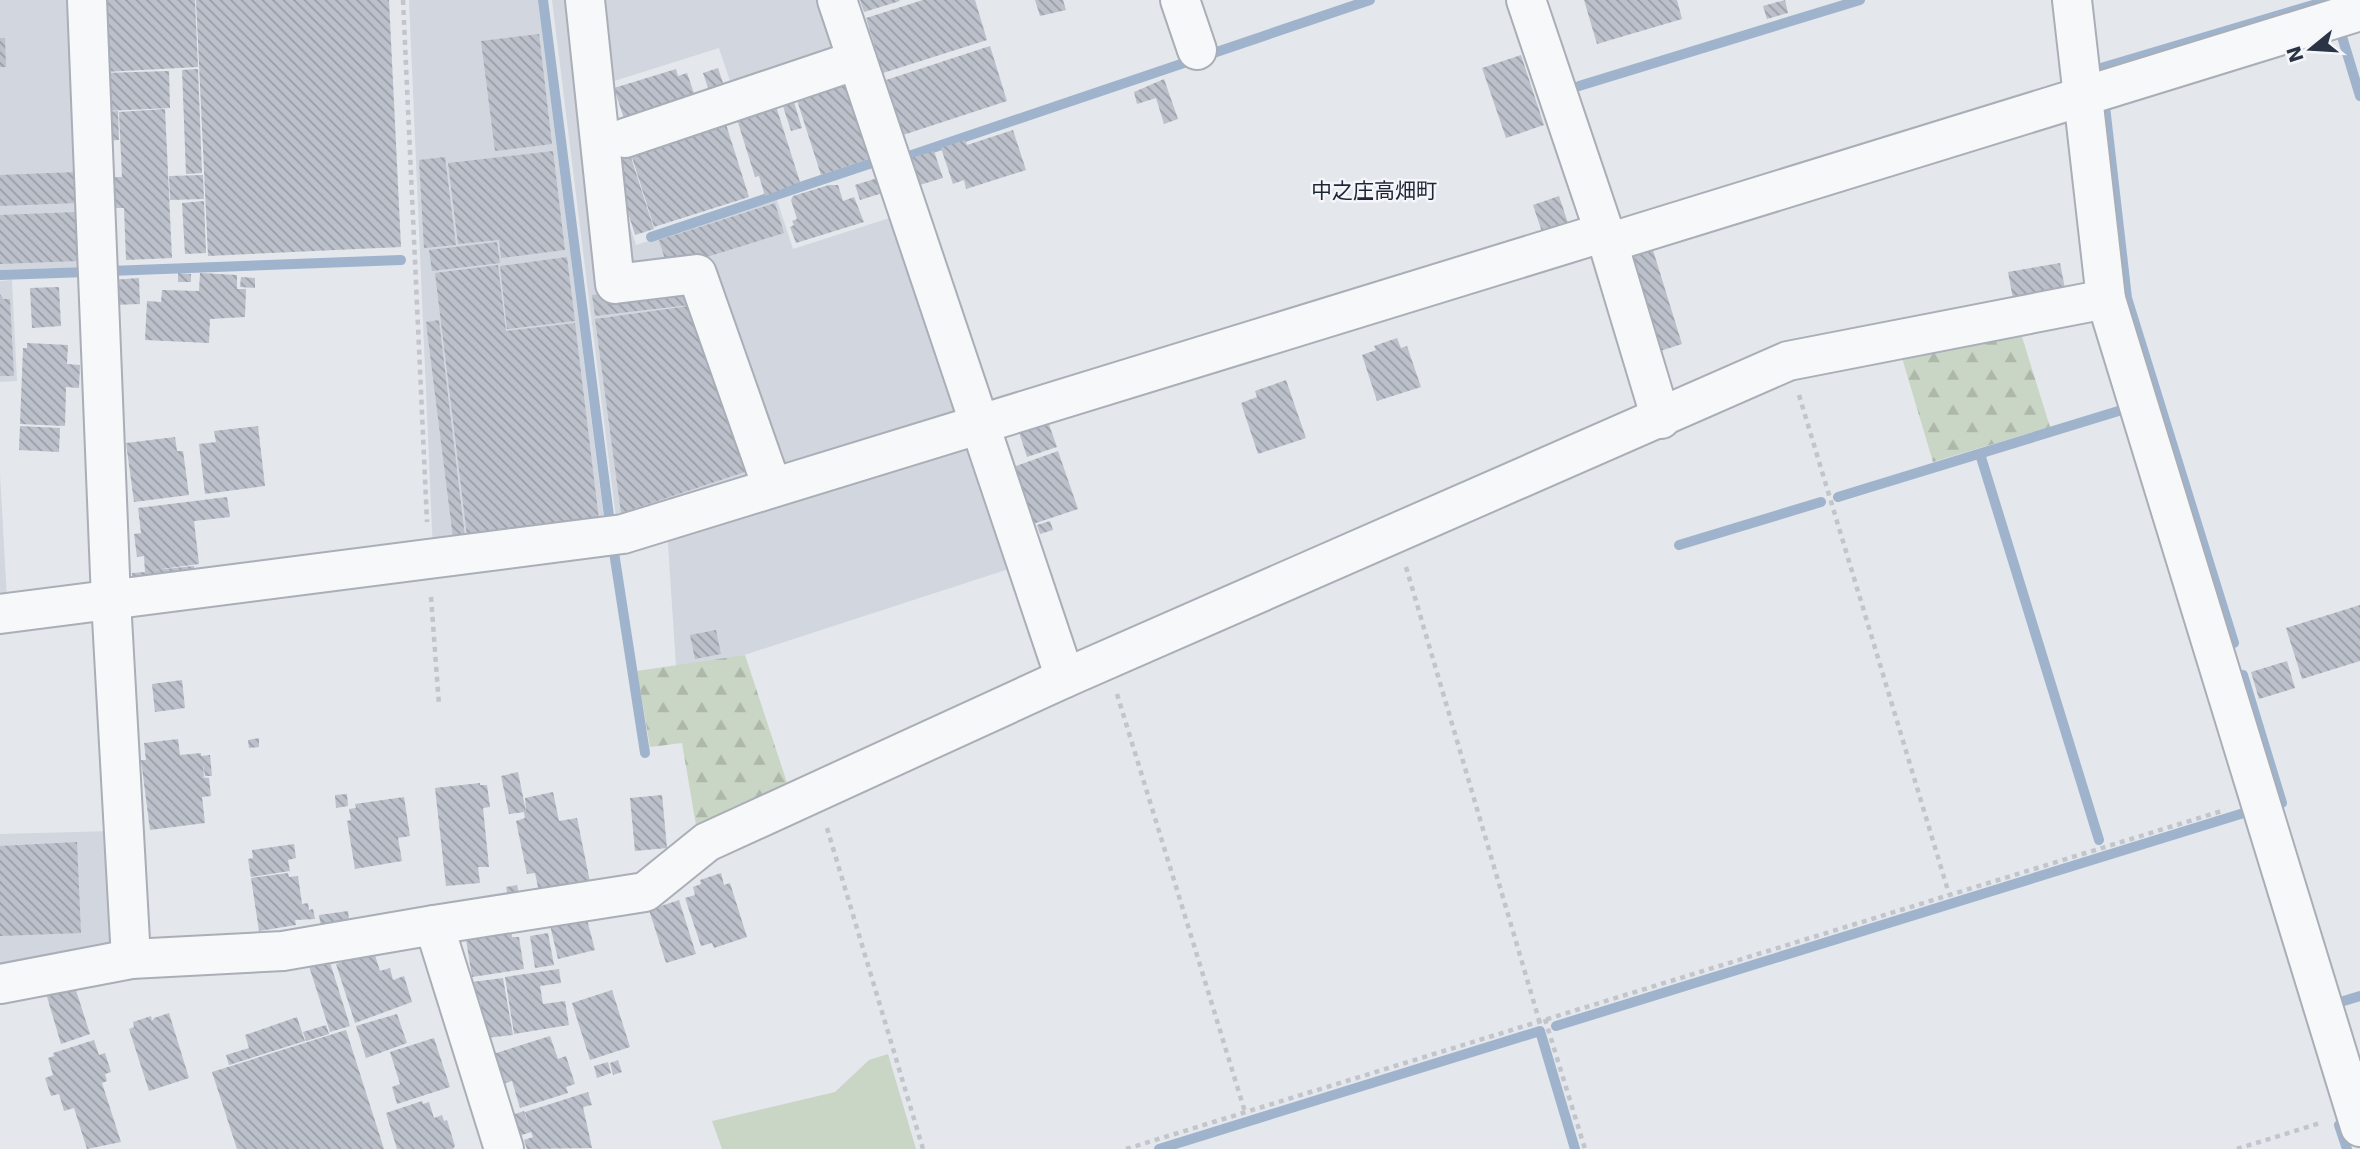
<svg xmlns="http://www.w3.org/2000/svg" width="2360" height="1149" viewBox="0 0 2360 1149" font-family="'DejaVu Sans','Noto Sans JP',sans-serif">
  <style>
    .built { fill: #d2d6de }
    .grass { fill: #c9d6c5 }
    .forest { fill: url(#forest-firs) }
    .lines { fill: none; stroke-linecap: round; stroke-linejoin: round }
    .stream { stroke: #9fb4cc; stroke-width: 10 }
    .building { fill: url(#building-back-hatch) }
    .minor-casing { stroke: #a9aeb7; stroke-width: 42 }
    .path { stroke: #c2c5cb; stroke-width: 4.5; stroke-dasharray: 5 5; stroke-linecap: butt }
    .minor { stroke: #f7f8fa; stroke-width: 38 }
    .labels { text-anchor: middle; stroke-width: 5; stroke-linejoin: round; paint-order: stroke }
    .quarter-label { font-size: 21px; fill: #1d2536; stroke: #f4f6f9 }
  </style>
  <defs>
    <pattern id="forest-firs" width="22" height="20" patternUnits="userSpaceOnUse" patternTransform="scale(1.75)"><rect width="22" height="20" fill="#c9d6c5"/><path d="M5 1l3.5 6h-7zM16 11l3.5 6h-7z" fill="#adb8ab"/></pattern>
    <pattern id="building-back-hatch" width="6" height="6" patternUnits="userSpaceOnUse" patternTransform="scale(1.75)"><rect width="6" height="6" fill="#bbc0ca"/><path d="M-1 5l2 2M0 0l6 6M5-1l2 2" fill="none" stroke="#989da6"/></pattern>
  </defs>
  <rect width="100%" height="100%" fill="#e4e7ec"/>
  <g class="built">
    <polygon points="0,0 77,0 90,267 0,270"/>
    <polygon points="409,0 538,0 605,527 433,551"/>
    <polygon points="552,0 826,0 844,55 733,90 719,48 611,82 607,157 636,245 777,200 793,249 899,215 965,409 957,420 617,526"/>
    <polygon points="12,280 17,381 0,382 0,281"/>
    <polygon points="973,432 1018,566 738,657 676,666 667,529"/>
    <polygon points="0,474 7,600 0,601"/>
    <polygon points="113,831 120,942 0,972 0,834"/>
  </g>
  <polygon class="grass" points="888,1054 916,1149 722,1149 712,1121 835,1092 869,1060"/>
  <g class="forest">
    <polygon points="2018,324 2050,427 1933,462 1899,348"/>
    <polygon points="745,655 791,795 698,837 682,743 650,747 637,671"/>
  </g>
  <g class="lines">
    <g class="stream">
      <polyline points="543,0 610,524"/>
      <polyline points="2340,30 2360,96"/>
      <polyline points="2101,68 2330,0"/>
      <polyline points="1579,86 1860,0"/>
      <polyline points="2105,106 2127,298 2234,643"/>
      <polyline points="903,158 1370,0"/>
      <polyline points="651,237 878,161"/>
      <polyline points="110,271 401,260"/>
      <polyline points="0,275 87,272"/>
      <polyline points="1980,454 2099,840"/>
      <polyline points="1838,497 2125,409"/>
      <polyline points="1679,545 1821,502"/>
      <polyline points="613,546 645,753"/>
      <polyline points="2243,675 2282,803"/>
      <polyline points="2337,1003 2360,996"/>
      <polyline points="1556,1026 2247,812 2250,821"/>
      <polyline points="2339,1125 2347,1149"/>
      <polyline points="1159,1149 1540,1031 1575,1149"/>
    </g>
  </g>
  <g class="building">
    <polygon points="100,0 195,0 198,67 104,72"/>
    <polygon points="196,0 389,0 401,247 208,256"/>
    <polygon points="860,0 899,0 900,1 864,12"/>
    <polygon points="923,0 975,0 987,40 883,73 866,18"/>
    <polygon points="1035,0 1063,0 1066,10 1040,16"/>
    <polygon points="1584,0 1677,0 1682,19 1597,44"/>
    <polygon points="1785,0 1788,13 1767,19 1763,6"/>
    <polygon points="539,34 552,144 495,151 481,41"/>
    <polygon points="0,38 5,38 6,67 0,67"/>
    <polygon points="990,46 1007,101 903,135 886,80"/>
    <polygon points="1521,55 1544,125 1506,138 1482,68"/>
    <polygon points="718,68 727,95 712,100 703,73"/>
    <polygon points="198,69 202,173 186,174 182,70"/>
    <polygon points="676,69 678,76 687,73 697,102 627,128 614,88"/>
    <polygon points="169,71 170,108 105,111 104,73"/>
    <polygon points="1164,79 1178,119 1164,124 1156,98 1137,104 1134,92"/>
    <polygon points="845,81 867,149 874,147 877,156 821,175 796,97"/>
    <polygon points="793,99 802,128 791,131 782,103"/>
    <polygon points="775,103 800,182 765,196 759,176 755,177 736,116"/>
    <polygon points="165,109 172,258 126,260 124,208 115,208 113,177 122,177 119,112"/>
    <polygon points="118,111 119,140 105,141 104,112"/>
    <polygon points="725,121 749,197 654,227 630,151"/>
    <polygon points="1013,130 1026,170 966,189 964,180 953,184 941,148 965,140 967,145"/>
    <polygon points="553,151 565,250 501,258 499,240 458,244 448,163"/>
    <polygon points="629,151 654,229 635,235 611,157"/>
    <polygon points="934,151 943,178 913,187 905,160"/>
    <polygon points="445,157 456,245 424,248 419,160"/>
    <polygon points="76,172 77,203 0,206 0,175"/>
    <polygon points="203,175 204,199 170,200 169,176"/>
    <polygon points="884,176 889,191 860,200 855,185"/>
    <polygon points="829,185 838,185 843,201 854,197 864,222 796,243 790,227 794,225 792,221 797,219 791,200 793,196"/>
    <polygon points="1559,196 1570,229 1544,238 1533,205"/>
    <polygon points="204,201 206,253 185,254 182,203"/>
    <polygon points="775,203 784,233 668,269 659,240"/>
    <polygon points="76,212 78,261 0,264 0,215"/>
    <polygon points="497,242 500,263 432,271 429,250"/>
    <polygon points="1652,247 1682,344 1657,352 1627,255"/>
    <polygon points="567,257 575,321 507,329 500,266"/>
    <polygon points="2060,263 2066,294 2014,304 2008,272"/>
    <polygon points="498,265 506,331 575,323 599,520 467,536 435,273"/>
    <polygon points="178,273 191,274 191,282 178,282"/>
    <polygon points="200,273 237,275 237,289 246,289 245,317 210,319 209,343 145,340 147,301 161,302 162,290 199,291"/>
    <polygon points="241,277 255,278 255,288 240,287"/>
    <polygon points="139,278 140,304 113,305 112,280"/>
    <polygon points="686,283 689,305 595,316 592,295"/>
    <polygon points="59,287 61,326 32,328 30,288"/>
    <polygon points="0,294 3,299 10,299 14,376 0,376"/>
    <polygon points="689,306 745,472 621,513 595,319"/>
    <polygon points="439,320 465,537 453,538 426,322"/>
    <polygon points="1397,338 1401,348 1407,346 1421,387 1377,401 1362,355 1376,350 1374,346"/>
    <polygon points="27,343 68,345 67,364 80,365 79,388 66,387 65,426 20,424 23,348 27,348"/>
    <polygon points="1286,380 1306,438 1258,454 1241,403 1257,397 1255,391"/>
    <polygon points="1047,419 1057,447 1027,457 1018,429"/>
    <polygon points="20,426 60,428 59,452 19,450"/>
    <polygon points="258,426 265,486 205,494 199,444 216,442 214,431"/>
    <polygon points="175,437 177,451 183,451 189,495 134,502 126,443"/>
    <polygon points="1058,451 1078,509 1030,525 1010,468"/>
    <polygon points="227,497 230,517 194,521 199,564 154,570 194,566 196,580 134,587 132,573 145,572 144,556 137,557 134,534 141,533 138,508"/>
    <polygon points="1050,521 1053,530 1040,534 1037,525"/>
    <polygon points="2360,605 2360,661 2302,679 2286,628"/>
    <polygon points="716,630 721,654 695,659 690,635"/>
    <polygon points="2287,661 2295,688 2259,699 2251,672"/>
    <polygon points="182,680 185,708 155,712 152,684"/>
    <polygon points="259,738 259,747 249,748 248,740"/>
    <polygon points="178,739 180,755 201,753 201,756 210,755 212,776 205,776 203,763 204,777 200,777 209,778 211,796 202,797 205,823 150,830 141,760 146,760 144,743"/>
    <polygon points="518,772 526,812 525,798 553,792 559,821 577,818 591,887 540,897 535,873 527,874 516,821 525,818 524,812 509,814 501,776"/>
    <polygon points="480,783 480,785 487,785 490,807 483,808 489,867 478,867 480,883 446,886 435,788"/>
    <polygon points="347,794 348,806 336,808 335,795"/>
    <polygon points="662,795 667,848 635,851 630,798"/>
    <polygon points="404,797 410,836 398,838 402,861 355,869 347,821 351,820 349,809 356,808 355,804"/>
    <polygon points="77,842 81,933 0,936 0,846"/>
    <polygon points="294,844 296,858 288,860 290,871 251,877 248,859 253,858 252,850"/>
    <polygon points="288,873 289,877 298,876 302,904 308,903 309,910 313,909 315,919 295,920 296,925 259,931 251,878"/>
    <polygon points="721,873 724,885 730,883 747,937 714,948 712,943 701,946 685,898 695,895 693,887 701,884 700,880"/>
    <polygon points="517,885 520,898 509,900 506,887"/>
    <polygon points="679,900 696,954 666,963 649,910"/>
    <polygon points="348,911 350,929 322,933 319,915"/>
    <polygon points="586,916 595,950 558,959 550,925"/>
    <polygon points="511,926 512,937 519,937 524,969 472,977 465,933"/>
    <polygon points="548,933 554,965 535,968 530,936"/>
    <polygon points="374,952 380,971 390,968 393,980 404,976 412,1002 355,1023 336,964"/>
    <polygon points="328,956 350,1026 330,1032 308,963"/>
    <polygon points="559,969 561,983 540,986 543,1004 565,1001 569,1025 514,1034 505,977"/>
    <polygon points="503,978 513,1035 486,1038 480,1000 475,1000 472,982"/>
    <polygon points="73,981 90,1034 61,1044 45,990"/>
    <polygon points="612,990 630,1047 590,1060 572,1003"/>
    <polygon points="169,1013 189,1078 149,1091 129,1029 134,1027 133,1022 151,1016 152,1021 154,1018"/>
    <polygon points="397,1014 407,1043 366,1058 356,1026"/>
    <polygon points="297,1017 305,1041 229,1065 226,1055 249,1048 245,1035"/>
    <polygon points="326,1025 329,1034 306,1041 303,1032"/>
    <polygon points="346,1030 384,1149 237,1149 212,1072"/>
    <polygon points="550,1036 558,1059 566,1056 575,1084 566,1087 568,1093 520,1108 512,1081 503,1084 493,1054"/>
    <polygon points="434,1038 450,1087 397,1104 392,1087 400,1084 390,1052"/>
    <polygon points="94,1040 99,1055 105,1053 111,1072 105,1074 107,1081 102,1083 121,1142 87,1149 74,1108 64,1111 59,1094 51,1096 45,1078 53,1075 48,1058 54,1056 53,1053"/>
    <polygon points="618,1060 622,1072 613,1075 610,1063"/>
    <polygon points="608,1062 611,1073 597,1078 594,1066"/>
    <polygon points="588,1092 592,1105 583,1107 592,1148 527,1149 524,1140 533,1137 531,1132 516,1137 509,1116 524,1111 529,1127 525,1112"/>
    <polygon points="422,1101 423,1104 429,1102 434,1118 442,1115 444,1121 447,1120 455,1146 453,1149 397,1149 386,1113"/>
  </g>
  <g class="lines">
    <g class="minor-casing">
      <g id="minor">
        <polyline points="87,0 111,600 131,959"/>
        <polyline points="585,0 615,284 697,274 772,487"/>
        <polyline points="837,0 1065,678"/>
        <polyline points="1180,0 1197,50"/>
        <polyline points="1526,0 1608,243 1661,419"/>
        <polyline points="2072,0 2106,299 2360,1127"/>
        <polyline points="625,138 857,60"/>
        <polyline points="1608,243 2360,11"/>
        <polyline points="0,614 623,534 1605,232"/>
        <polyline points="434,925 645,892 707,842 1065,678 1788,361 2106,299"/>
        <polyline points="0,984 131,959 283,951 434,925 504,1149"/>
      </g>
    </g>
    <g class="path">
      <polyline points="403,0 427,522"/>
      <polyline points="1799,395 1949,894"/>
      <polyline points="1406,567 1539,1020"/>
      <polyline points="431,597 439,705"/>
      <polyline points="1117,694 1245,1112"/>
      <polyline points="827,828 923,1149"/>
      <polyline points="1545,1019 1585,1149"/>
      <polyline points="1126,1149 2225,810"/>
      <polyline points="2237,1149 2320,1123"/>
    </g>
    <use href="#minor" class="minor"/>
  </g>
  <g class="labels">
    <g class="quarter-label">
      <text x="1374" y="198">中之庄高畑町</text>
    </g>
  </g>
  <g transform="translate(2311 49) rotate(252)" stroke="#f4f6f9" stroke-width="5" paint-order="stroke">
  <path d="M0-5L12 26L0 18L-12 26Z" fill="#2b3445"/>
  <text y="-10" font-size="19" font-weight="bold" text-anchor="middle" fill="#2b3445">N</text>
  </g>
</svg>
